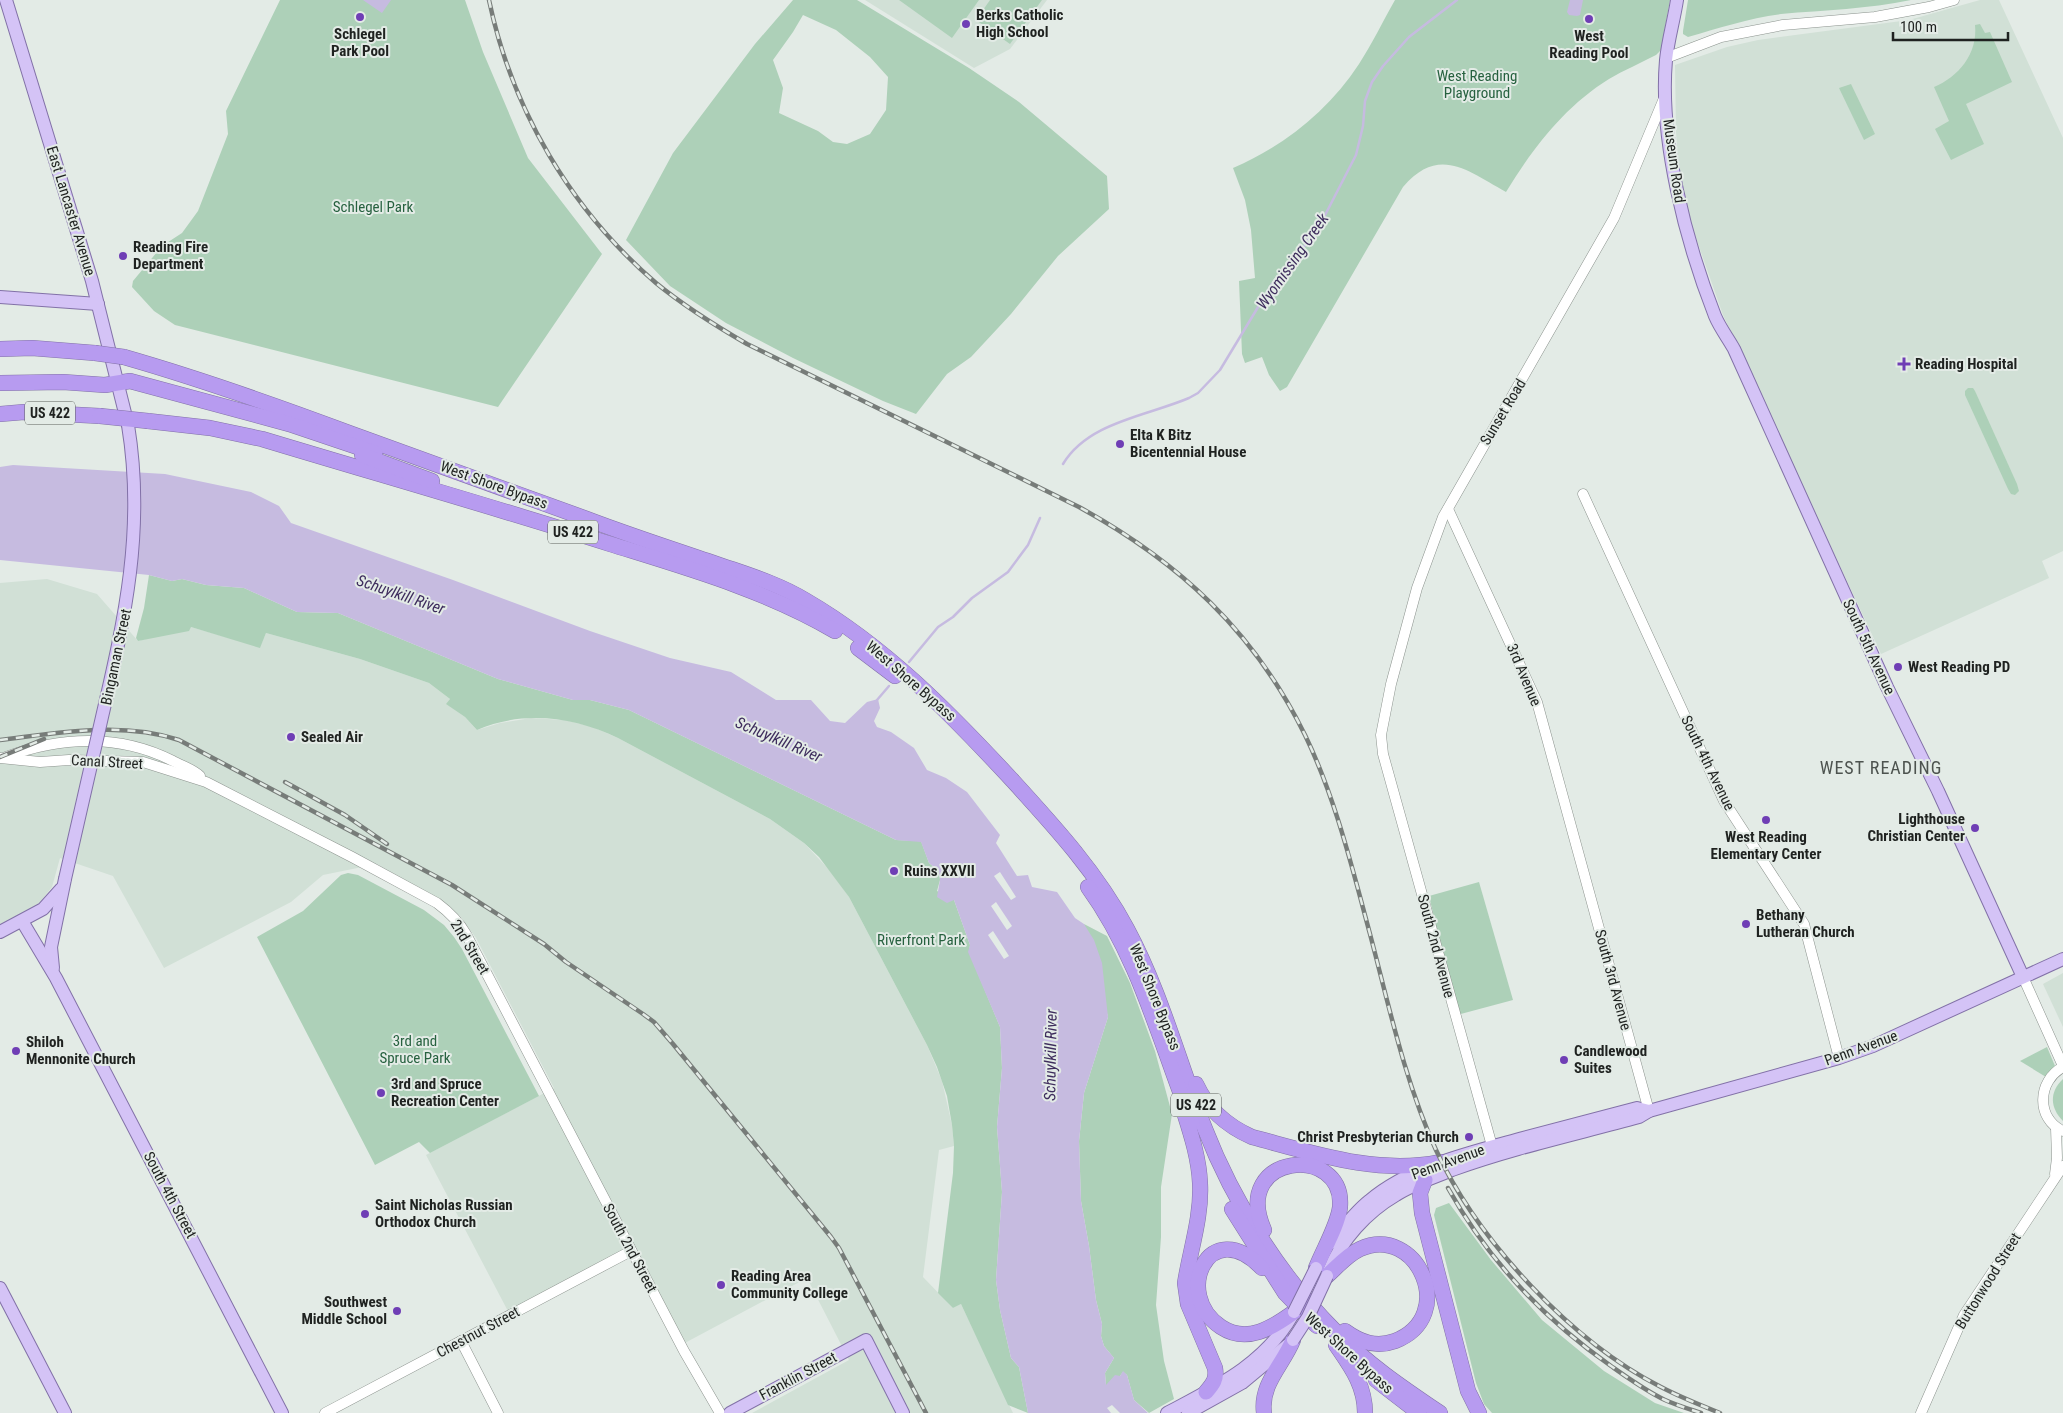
<svg xmlns="http://www.w3.org/2000/svg" width="2063" height="1413" viewBox="0 0 2063 1413" font-family="'Roboto Condensed',sans-serif">
  <style>
    .built { fill: #d1e0d6 }
    .green { fill: #add0b8; fill-rule: evenodd }
    .water { fill: #c6bbe0; fill-rule: evenodd }
    .lines { fill: none; stroke-linecap: round; stroke-linejoin: round }
    .stream { stroke: #c6bbe0; stroke-width: 2.5 }
    .minor-casing { stroke: #8c938e; stroke-width: 11 }
    .major-casing { stroke: #8271a7; stroke-width: 14 }
    .highway-casing { stroke: #8271a7; stroke-width: 16 }
    .minor { stroke: #fff; stroke-width: 10 }
    .major { stroke: #d4c3f6; stroke-width: 12 }
    .highway { stroke: #b79bf0; stroke-width: 15 }
    .rail-casing { stroke: #777c79; stroke-width: 4.5 }
    .rail { stroke: #e3ebe6; stroke-width: 2.5; stroke-dasharray: 8; stroke-linecap: butt }
    .major-bridge-casing { stroke: #8271a7; stroke-width: 14; stroke-linecap: butt }
    .highway-bridge-casing { stroke: #8271a7; stroke-width: 16; stroke-linecap: butt }
    .major-bridge { stroke: #d4c3f6; stroke-width: 12 }
    .highway-bridge { stroke: #b79bf0; stroke-width: 15 }
    .poi-dot { fill: #6f3eb5; stroke: #e3ebe6; stroke-width: 2 }
    .labels { text-anchor: middle; stroke-width: 4; stroke-linejoin: round; paint-order: stroke }
    .shield { fill: #e3ebe6; stroke: #5a5e5b; stroke-width: 1 }
    .shield-label { font-size: 14px; font-weight: bold; fill: #1f2220 }
    .poi-label { font-size: 15px; font-weight: bold; fill: #1f2220; stroke: #e3ebe6; text-anchor: start }
    .park-label { font-size: 15px; fill: #26613f; stroke: #e3ebe6 }
    .street-label { font-size: 15px; fill: #1f2220; stroke: #e3ebe6 }
    .water-label { font-size: 16px; font-style: italic; fill: #3e2d5d; stroke: #e3ebe6 }
    .quarter-label { font-size: 18px; letter-spacing: 1px; fill: #4d534f; stroke: #e3ebe6 }
  </style>
  <rect width="100%" height="100%" fill="#e3ebe6"/>
  <g class="built">
    <polygon points="865,0 1047,0 1010,49 974,68"/>
    <polygon points="1980,0 1999,0 2063,138 2063,551 2042,561 2049,578 1881,654 1723,315 1690,221 1679,172 1676,132 1675,65 1727,47 1758,40 1909,20"/>
    <polygon points="47,579 97,594 138,641 191,627 260,647 266,633 360,659 429,683 450,699 447,704 465,717 477,730 500,723 531,718 565,720 593,727 618,738 770,819 804,843 834,875 849,897 927,1045 942,1081 952,1125 954,1146 939,1150 923,1277 953,1308 961,1304 1013,1413 752,1413 849,1360 807,1278 681,1345 631,1251 510,1315 426,1155 554,1088 476,938 460,916 439,900 377,864 323,875 291,902 164,968 113,876 60,858 52,887 37,906 0,924 0,583"/>
    <polygon points="2063,973 2063,1027 2043,984"/>
  </g>
  <g class="green">
    <polygon points="280,0 465,0 483,52 528,158 602,254 498,407 175,325 154,311 132,287 133,281 162,246 182,233 198,211 228,134 226,111"/>
    <path d="M793,0H857L969,68L1019,102L1107,176L1109,209L1058,256L1011,314L971,357L947,374L916,414L883,401L793,358L726,323L670,286L626,240L673,153L755,44ZM803,15L836,30L870,57L888,77L886,110L870,134L847,144L833,142L818,131L779,113L783,88L773,60L793,32Z"/>
    <polygon points="899,0 979,0 952,38"/>
    <polygon points="990,0 1042,0 1010,44 976,20"/>
    <path d="M1395,0H1670L1661,50L1656,55C1641,63 1624,70 1609,79C1564,107 1533,148 1506,192C1468,171 1439,145 1403,187L1287,387L1280,391L1269,375L1262,357L1245,363L1242,354L1239,281L1255,278L1251,230L1245,200L1233,168C1284,146 1328,111 1359,64C1372,44 1383,21 1395,0Z"/>
    <path d="M1688,0H1911C1868,9 1825,10 1781,14C1749,18 1719,28 1688,37L1683,34V31Z"/>
    <path d="M1980,24L1985,33L1990,32L2012,82L1966,104L1984,144L1951,160L1935,129L1949,121L1934,87C1958,77 1978,54 1975,25Z"/>
    <polygon points="1851,84 1875,134 1864,140 1839,88"/>
    <polygon points="1968,388 1973,388 1975,391 2017,484 2019,491 2015,495 2011,494 2008,489 1965,395 1965,391"/>
    <path d="M149,575L172,581L182,579L206,585L244,588L297,612L338,613L498,679L573,700H590L629,710L896,840L921,841L929,863L939,871L940,880L937,891L954,900L970,945L969,952L1000,1027L1002,1068L997,1127L1002,1192L996,1280L1000,1310L1011,1358L1019,1367L1028,1413L1008,1405L961,1304L953,1308L938,1293L953,1173L954,1146L952,1125L947,1096L937,1067L927,1045L849,897L819,857L804,843L770,819L618,738C574,717 523,710 477,730L465,717L446,704L450,699L429,683L360,659L266,633L260,648L191,627L189,631L138,641L136,638L144,608Z"/>
    <polygon points="348,873 358,875 424,910 444,925 454,937 462,949 539,1096 430,1153 419,1142 375,1165 257,937 303,911 341,875"/>
    <polygon points="1479,882 1513,1000 1457,1015 1429,896"/>
    <polygon points="1084,924 1107,936 1130,983 1155,1051 1172,1114 1161,1187 1161,1237 1156,1305 1164,1361 1174,1399 1149,1413 1134,1400 1127,1375 1123,1372 1120,1376 1106,1386 1105,1373 1114,1358 1104,1346 1101,1336 1102,1324 1096,1300 1089,1246 1081,1201 1079,1141 1084,1093 1108,1017"/>
    <polygon points="2047,1047 2055,1066 2046,1077 2020,1061"/>
    <path d="M2063,1079V1121C2050,1108 2049,1092 2063,1079Z"/>
    <polygon points="1449,1203 1491,1260 1542,1320 1604,1371 1655,1403 1684,1413 1492,1413 1484,1404 1476,1383 1434,1215 1436,1208"/>
  </g>
  <g class="water">
    <polygon points="363,0 391,0 382,13"/>
    <polygon points="1570,0 1583,0 1580,15 1577,16 1569,15 1567,12"/>
    <path d="M13,465L165,474L251,492L279,506L291,523L453,580L590,631L670,658L731,672L776,700H811L830,721L845,723L867,702L878,699L880,708L874,721L877,727L891,732L914,748L927,770L946,778L967,792L1000,835L996,843L1017,876L1028,875L1032,887L1057,892L1075,918L1084,924L1094,940L1102,963L1108,1017L1084,1093L1079,1141L1081,1201L1089,1246L1096,1300L1102,1324L1101,1336L1104,1346L1114,1358L1105,1373L1106,1385L1115,1375L1120,1376L1123,1371L1127,1375L1134,1400L1148,1413H1120L1112,1405L1107,1408L1111,1413H1028L1019,1367L1011,1358L1000,1310L996,1280L1002,1192L997,1127L1002,1068L1000,1027L968,952L970,945L954,900L947,903L937,897L940,880L939,871L929,863L921,842L896,840L629,710L590,700H573L498,679L338,613L297,612L244,588L206,585L182,579L172,581L149,575L0,560V467ZM1000,872L1016,897L1011,900L994,876ZM996,902L1012,926L1007,930L991,906ZM993,931L1009,956L1004,959L988,935Z"/>
  </g>
  <g class="lines">
    <g class="stream">
      <path d="M1063,464C1088,422 1147,416 1189,398L1198,393L1220,370L1272,284L1303,249L1310,234L1322,221L1356,155L1363,126L1365,101L1372,82L1383,66L1409,37L1457,0"/>
      <polyline points="909,662 938,627 953,617 972,598 1008,572 1028,545 1040,518"/>
      <polyline points="877,700 889,686"/>
    </g>
    <g class="minor-casing">
      <g id="minor">
        <polyline points="1666,58 1721,37 1783,25 1875,17 1929,7 1954,0"/>
        <polyline points="1583,494 1724,801 1804,924 1839,1058"/>
        <polyline points="1448,509 1537,702 1649,1111"/>
        <path d="M6,757C61,736 120,734 173,761C182,766 193,769 200,776"/>
        <path d="M0,758L40,762L69,760L143,762L206,782L352,857L437,903C449,912 459,922 466,934L684,1351L720,1413"/>
        <polyline points="2023,977 2063,1066"/>
        <path d="M2063,1067C2037,1081 2036,1119 2063,1131"/>
        <polyline points="1492,1146 1383,754 1381,735 1391,684 1417,588 1443,517 1614,218 1665,96"/>
        <polyline points="2055,1174 2057,1158 2056,1128"/>
        <polyline points="461,1341 498,1413"/>
        <polyline points="325,1413 631,1251"/>
        <polyline points="1921,1413 1964,1315 2063,1166"/>
      </g>
    </g>
    <g class="major-casing">
      <g id="major">
        <polyline points="6,0 92,281 128,425"/>
        <path d="M1677,0C1674,20 1668,40 1666,60C1659,140 1686,242 1715,316C1720,328 1728,338 1734,349L1887,687L1938,791L2023,977"/>
        <polyline points="0,297 98,304"/>
        <polyline points="22,921 56,978 282,1413"/>
        <polyline points="0,932 43,909 61,889"/>
        <polyline points="53,968 51,947 65,879"/>
        <path d="M1331,1243C1343,1228 1354,1213 1369,1201C1410,1166 1472,1152 1523,1138C1561,1128 1599,1118 1637,1108L1649,1111"/>
        <path d="M1329,1271C1341,1240 1367,1212 1396,1195C1413,1184 1433,1178 1452,1170C1513,1148 1577,1134 1639,1117L1649,1111L1839,1058L1873,1046L2063,959"/>
        <polyline points="0,1288 65,1413"/>
        <polyline points="730,1413 866,1340 903,1413"/>
        <path d="M1167,1413C1216,1387 1265,1364 1293,1314"/>
        <polyline points="1188,1413 1242,1383 1288,1345"/>
      </g>
    </g>
    <g class="highway-casing">
      <g id="highway">
        <polyline points="0,349 32,348 95,353"/>
        <path d="M124,357C201,379 277,406 352,434C431,462 509,491 587,519C629,535 672,549 714,563C745,574 777,583 805,600C886,647 950,713 1013,781C1055,827 1098,874 1127,929C1161,992 1179,1063 1205,1129C1233,1201 1280,1276 1335,1331C1366,1363 1403,1388 1440,1413"/>
        <polyline points="0,383 63,382 105,385 130,381 289,424 375,453"/>
        <polyline points="0,414 24,412 100,416"/>
        <path d="M148,421L210,428L262,439C378,474 494,507 610,544C687,568 765,590 835,631"/>
        <polyline points="362,455 432,481"/>
        <polyline points="858,648 895,676"/>
        <path d="M1088,887C1139,957 1160,1043 1192,1123"/>
        <path d="M1196,1084C1208,1110 1227,1126 1252,1137C1313,1153 1377,1175 1440,1162"/>
        <path d="M1185,1115C1192,1137 1199,1160 1200,1183C1202,1216 1190,1251 1185,1283L1188,1304L1215,1368C1217,1379 1213,1384 1206,1392"/>
        <polyline points="1425,1180 1420,1193 1422,1213 1468,1391 1479,1413"/>
        <polyline points="1232,1209 1285,1293 1317,1326"/>
        <path d="M1264,1230C1230,1153 1345,1143 1340,1207C1338,1225 1323,1250 1316,1268"/>
        <path d="M1262,1268C1209,1213 1172,1295 1221,1327C1247,1344 1272,1328 1294,1312"/>
        <path d="M1327,1276C1338,1266 1347,1255 1360,1249C1417,1223 1459,1316 1395,1341C1376,1348 1360,1342 1345,1331"/>
        <path d="M1336,1345C1351,1367 1365,1385 1365,1413"/>
        <polyline points="1376,1380 1419,1413"/>
        <path d="M1264,1413C1260,1384 1283,1365 1293,1340"/>
      </g>
    </g>
    <use href="#minor" class="minor"/>
    <use href="#major" class="major"/>
    <use href="#highway" class="highway"/>
    <g class="rail-casing">
      <g id="rail">
        <path d="M489,0C512,110 571,210 656,283C684,306 716,326 747,344L1079,507C1179,562 1254,631 1305,735C1335,797 1352,867 1370,934C1389,1006 1405,1082 1436,1150C1478,1241 1572,1342 1661,1387C1680,1397 1700,1405 1720,1413"/>
        <path d="M0,740C59,733 121,721 179,740L452,885L544,944L566,962L643,1014L654,1022L673,1044L831,1237L839,1248L926,1413"/>
        <polyline points="0,757 44,739"/>
        <polyline points="285,782 345,815 387,844"/>
        <path d="M1448,1188C1488,1260 1544,1319 1611,1366C1628,1378 1646,1391 1665,1400C1676,1405 1689,1409 1701,1413"/>
      </g>
    </g>
    <use href="#rail" class="rail"/>
    <g class="major-bridge-casing">
      <g id="major-bridge">
        <path d="M65,879C77,825 90,771 102,717C125,618 145,528 128,425"/>
        <polyline points="1294,1312 1316,1268"/>
        <polyline points="1293,1340 1308,1317 1327,1276"/>
      </g>
    </g>
    <g class="highway-bridge-casing">
      <g id="highway-bridge">
        <polyline points="95,353 124,357"/>
        <polyline points="100,416 148,421"/>
      </g>
    </g>
    <use href="#major-bridge" class="major-bridge"/>
    <use href="#highway-bridge" class="highway-bridge"/>
  </g>
  <g class="poi-dot">
    <circle cx="360" cy="17" r="5"/>
    <circle cx="1589" cy="19" r="5"/>
    <circle cx="966" cy="24" r="5"/>
    <circle cx="123" cy="256" r="5"/>
    <path d="M1901.5 356.5h5v5h5v5h-5v5h-5v-5h-5v-5h5z"/>
    <circle cx="1120" cy="444" r="5"/>
    <circle cx="1898" cy="667" r="5"/>
    <circle cx="291" cy="737" r="5"/>
    <circle cx="1766" cy="820" r="5"/>
    <circle cx="1975" cy="828" r="5"/>
    <circle cx="894" cy="871" r="5"/>
    <circle cx="1746" cy="924" r="5"/>
    <circle cx="16" cy="1051" r="5"/>
    <circle cx="1564" cy="1060" r="5"/>
    <circle cx="381" cy="1093" r="5"/>
    <circle cx="1469" cy="1137" r="5"/>
    <circle cx="365" cy="1214" r="5"/>
    <circle cx="721" cy="1285" r="5"/>
    <circle cx="397" cy="1311" r="5"/>
  </g>
  <g class="labels">
    <g class="shield">
      <rect x="25" y="401.5" width="50" height="23" rx="4"/>
      <rect x="548" y="520.5" width="50" height="23" rx="4"/>
      <rect x="1171" y="1093.5" width="50" height="23" rx="4"/>
    </g>
    <g class="shield-label">
      <text x="50" y="418">US 422</text>
      <text x="573" y="537">US 422</text>
      <text x="1196" y="1110">US 422</text>
    </g>
    <g class="poi-label">
      <text x="976" y="20">Berks Catholic<tspan x="976" dy="17">High School</tspan></text>
      <text x="360" y="39" text-anchor="middle">Schlegel<tspan x="360" dy="17">Park Pool</tspan></text>
      <text x="1589" y="41" text-anchor="middle">West<tspan x="1589" dy="17">Reading Pool</tspan></text>
      <text x="133" y="252">Reading Fire<tspan x="133" dy="17">Department</tspan></text>
      <text x="1915" y="369">Reading Hospital</text>
      <text x="1130" y="440">Elta K Bitz<tspan x="1130" dy="17">Bicentennial House</tspan></text>
      <text x="1908" y="672">West Reading PD</text>
      <text x="301" y="742">Sealed Air</text>
      <text x="1965" y="824" text-anchor="end">Lighthouse<tspan x="1965" dy="17">Christian Center</tspan></text>
      <text x="1766" y="842" text-anchor="middle">West Reading<tspan x="1766" dy="17">Elementary Center</tspan></text>
      <text x="904" y="876">Ruins XXVII</text>
      <text x="1756" y="920">Bethany<tspan x="1756" dy="17">Lutheran Church</tspan></text>
      <text x="26" y="1047">Shiloh<tspan x="26" dy="17">Mennonite Church</tspan></text>
      <text x="1574" y="1056">Candlewood<tspan x="1574" dy="17">Suites</tspan></text>
      <text x="391" y="1089">3rd and Spruce<tspan x="391" dy="17">Recreation Center</tspan></text>
      <text x="1459" y="1142" text-anchor="end">Christ Presbyterian Church</text>
      <text x="375" y="1210">Saint Nicholas Russian<tspan x="375" dy="17">Orthodox Church</tspan></text>
      <text x="731" y="1281">Reading Area<tspan x="731" dy="17">Community College</tspan></text>
      <text x="387" y="1307" text-anchor="end">Southwest<tspan x="387" dy="17">Middle School</tspan></text>
    </g>
    <g class="park-label">
      <text x="1477" y="81">West Reading<tspan x="1477" dy="17">Playground</tspan></text>
      <text x="373" y="212">Schlegel Park</text>
      <text x="921" y="945">Riverfront Park</text>
      <text x="415" y="1046">3rd and<tspan x="415" dy="17">Spruce Park</tspan></text>
    </g>
    <g class="street-label">
      <text transform="translate(1674 161) rotate(82)" y="5">Museum Road</text>
      <text transform="translate(71 211) rotate(73)" y="5">East Lancaster Avenue</text>
      <text transform="translate(1503 412) rotate(-59)" y="5">Sunset Road</text>
      <text transform="translate(494 485) rotate(20)" y="5">West Shore Bypass</text>
      <text transform="translate(1869 647) rotate(65)" y="5">South 5th Avenue</text>
      <text transform="translate(116 657) rotate(-78)" y="5">Bingaman Street</text>
      <text transform="translate(1524 675) rotate(67)" y="5">3rd Avenue</text>
      <text transform="translate(911 681) rotate(41)" y="5">West Shore Bypass</text>
      <text transform="translate(107 762) rotate(3)" y="5">Canal Street</text>
      <text transform="translate(1708 763) rotate(64)" y="5">South 4th Avenue</text>
      <text transform="translate(1436 946) rotate(75)" y="5">South 2nd Avenue</text>
      <text transform="translate(470 947) rotate(59)" y="5">2nd Street</text>
      <text transform="translate(1613 980) rotate(75)" y="5">South 3rd Avenue</text>
      <text transform="translate(1155 997) rotate(68)" y="5">West Shore Bypass</text>
      <text transform="translate(1861 1048) rotate(-20)" y="5">Penn Avenue</text>
      <text transform="translate(1448 1162) rotate(-20)" y="5">Penn Avenue</text>
      <text transform="translate(170 1195) rotate(62)" y="5">South 4th Street</text>
      <text transform="translate(630 1248) rotate(62)" y="5">South 2nd Street</text>
      <text transform="translate(1988 1281) rotate(-58)" y="5">Buttonwood Street</text>
      <text transform="translate(478 1332) rotate(-28)" y="5">Chestnut Street</text>
      <text transform="translate(1349 1353) rotate(42)" y="5">West Shore Bypass</text>
      <text transform="translate(798 1376) rotate(-28)" y="5">Franklin Street</text>
    </g>
    <g class="water-label">
      <text transform="translate(1292 261) rotate(-55)" y="6">Wyomissing Creek</text>
      <text transform="translate(401 594) rotate(19)" y="6">Schuylkill River</text>
      <text transform="translate(779 739) rotate(23)" y="6">Schuylkill River</text>
      <text transform="translate(1050 1055) rotate(-89)" y="6">Schuylkill River</text>
    </g>
    <g class="quarter-label">
      <text x="1881" y="774">WEST READING</text>
    </g>
  </g>
  <path d="M1893 32v8h115v-8" fill="none" stroke="#1f2220" stroke-width="2.5"/>
  <text x="1900" y="32" font-size="15" fill="#1f2220" stroke="#e3ebe6" stroke-width="4" paint-order="stroke">100 m</text>
</svg>
